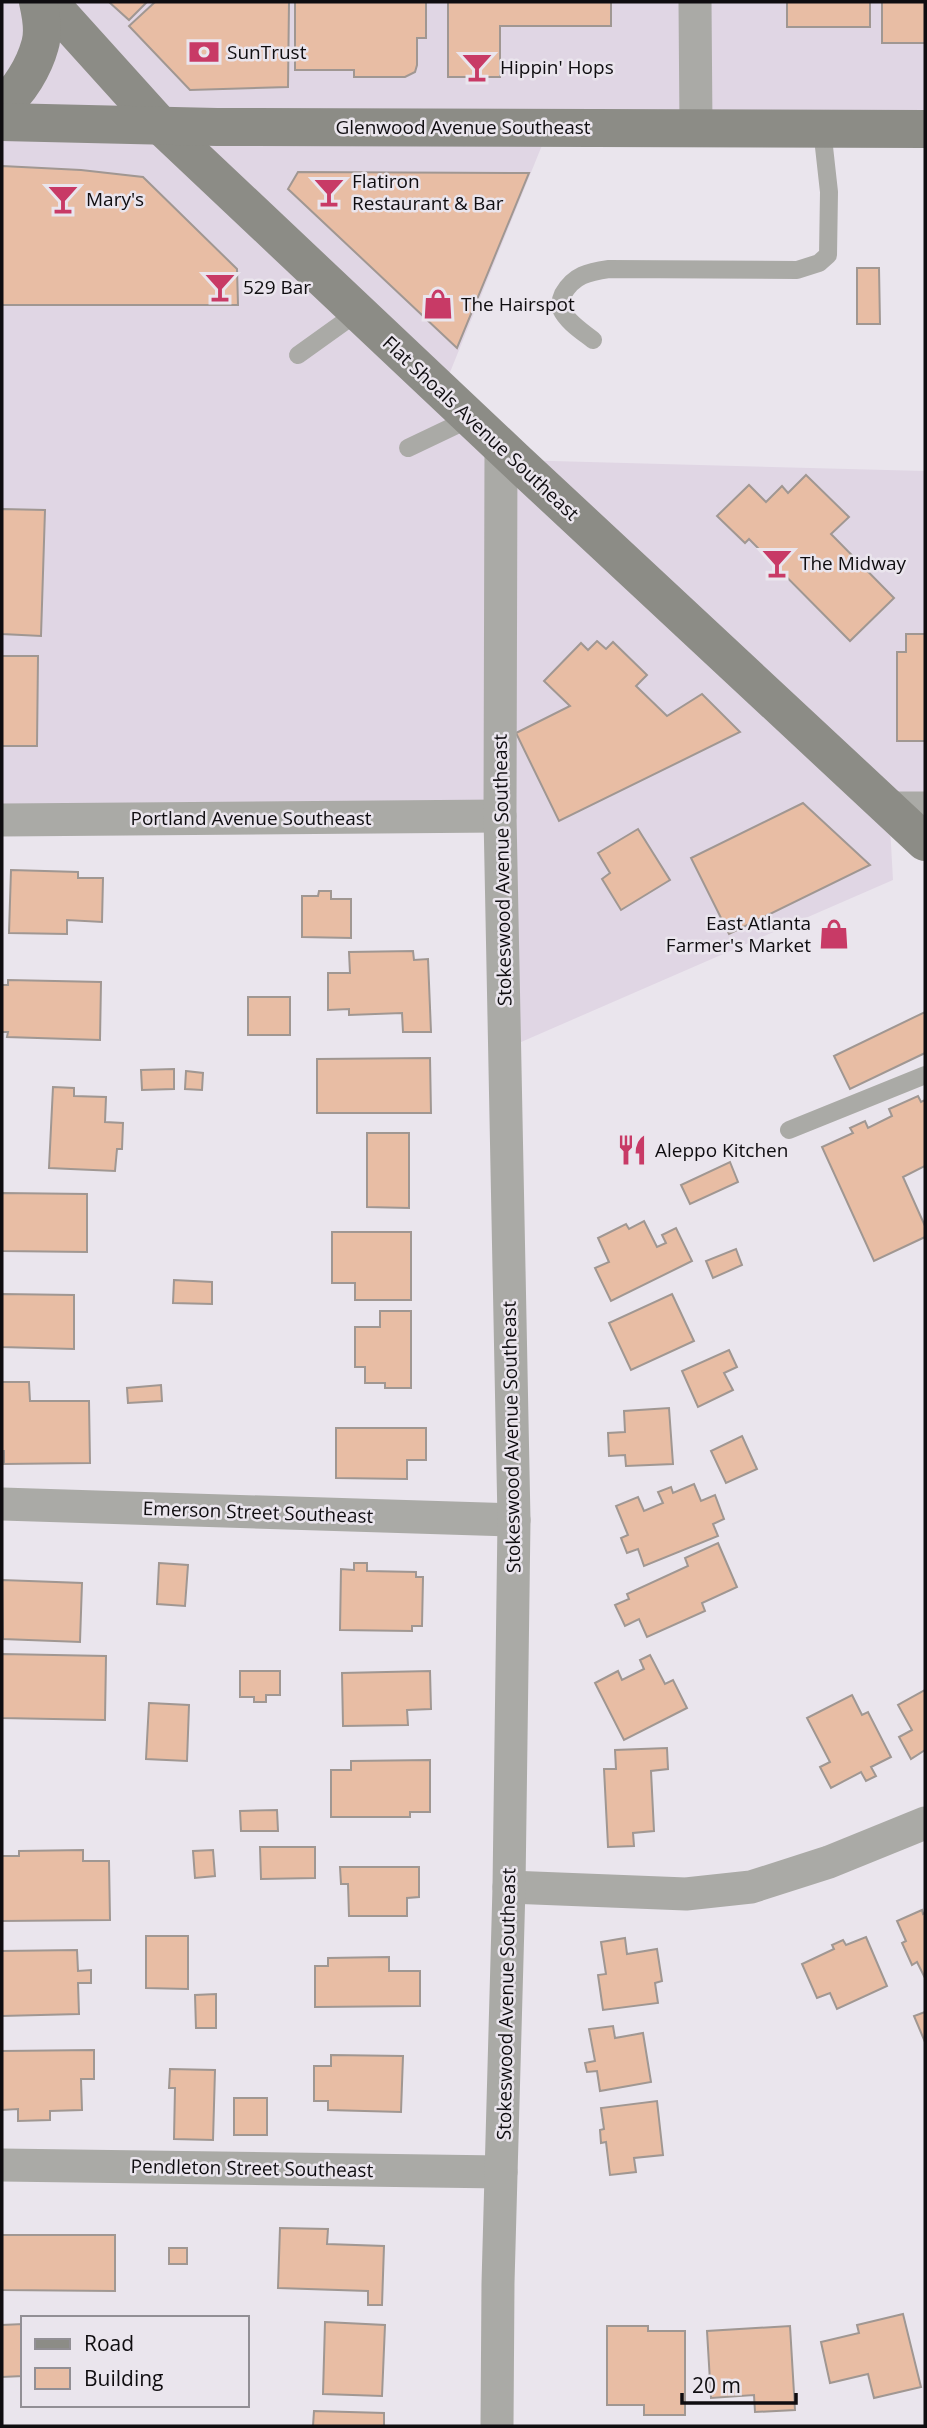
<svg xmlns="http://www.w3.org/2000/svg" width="927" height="2428" viewBox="0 0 927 2428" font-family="'Open Sans',sans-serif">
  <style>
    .built { fill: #e0d6e4 }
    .building { fill: #e8bda4; stroke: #a09792; stroke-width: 2 }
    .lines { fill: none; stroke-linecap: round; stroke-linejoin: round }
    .lane { stroke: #aaaaa6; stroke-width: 18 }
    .street { stroke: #aaaaa6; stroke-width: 33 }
    .secondary { stroke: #8c8c86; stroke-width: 38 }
    .labels { text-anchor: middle; stroke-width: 5; stroke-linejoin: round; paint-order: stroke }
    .poi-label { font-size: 19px; fill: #0f0d10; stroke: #eae5ed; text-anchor: start }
    .street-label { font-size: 19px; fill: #0f0d10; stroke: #eae5ed }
  </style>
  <rect width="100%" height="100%" fill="#eae5ed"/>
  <polygon class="built" points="2,2 925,2 925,129 549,128 442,392 515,460 925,471 925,808 889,808 893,880 505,1049 499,817 2,816"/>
  <g class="building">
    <polygon points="109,2 147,2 129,20"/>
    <polygon points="155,2 289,2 288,87 190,90 129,26"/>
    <polygon points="295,2 426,2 426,38 417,38 417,65 415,72 405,77 354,77 354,70 295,70"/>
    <polygon points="448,2 611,2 611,26 500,26 500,77 448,77"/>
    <rect x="787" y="2" width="83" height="25"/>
    <rect x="882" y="2" width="43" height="41"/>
    <polygon points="2,166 81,170 143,177 237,269 238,305 2,305"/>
    <polygon points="298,172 529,173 457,348 288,189"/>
    <polygon points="857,268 879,268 880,324 857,324"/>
    <polygon points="806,475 849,517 831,534 894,598 850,641 749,539 745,543 717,516 749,485 766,502 782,486 788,493"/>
    <polygon points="2,509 45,510 41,636 2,634"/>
    <polygon points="906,634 925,634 925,741 897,741 897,652 906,652"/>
    <polygon points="597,641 606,649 613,642 647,675 636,686 667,716 702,694 740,732 559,821 516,733 570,706 544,681 581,643 588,650"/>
    <polygon points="2,656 38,656 37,746 2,746"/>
    <polygon points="803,803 870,865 729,934 691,858"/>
    <polygon points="638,829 670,880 621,910 602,879 610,873 598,853"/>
    <polygon points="11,870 78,872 78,878 103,878 102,922 67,920 67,934 9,933"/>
    <polygon points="319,891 331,891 331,899 351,899 351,938 302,937 302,896 318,896"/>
    <polygon points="413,951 414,960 428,959 431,1032 403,1032 402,1013 349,1015 349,1009 328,1010 328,973 350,973 349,952"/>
    <polygon points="8,980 101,982 100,1040 7,1037 8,1032 2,1032 2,985 8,985"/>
    <rect x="248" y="997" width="42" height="38"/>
    <polygon points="925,1012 925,1053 850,1089 834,1056"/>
    <polygon points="430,1058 431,1113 317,1113 317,1059"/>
    <polygon points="174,1069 174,1089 142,1090 141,1070"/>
    <polygon points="186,1071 203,1073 202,1090 185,1089"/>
    <polygon points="53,1087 74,1088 74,1096 106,1097 105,1122 123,1123 122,1149 117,1149 115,1171 49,1168"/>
    <polygon points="918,1096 921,1102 925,1100 925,1166 903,1177 925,1226 925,1237 874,1261 822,1147 853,1133 850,1128 865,1121 868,1128 892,1116 889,1109"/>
    <polygon points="367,1133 409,1133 409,1208 367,1207"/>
    <polygon points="730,1162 738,1182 690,1204 681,1185"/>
    <polygon points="2,1193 87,1194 87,1252 2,1251"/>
    <polygon points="644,1221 657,1247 666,1243 662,1235 676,1228 692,1261 611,1301 595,1268 609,1262 598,1238 626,1224 629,1229"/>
    <polygon points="332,1232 411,1232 411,1300 355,1300 355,1283 332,1283"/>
    <polygon points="736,1249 742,1265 713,1278 706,1261"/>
    <polygon points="174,1280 212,1282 212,1304 173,1303"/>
    <polygon points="2,1294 74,1295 74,1349 2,1347"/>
    <polygon points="672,1294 694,1341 631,1370 609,1323"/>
    <polygon points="380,1311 411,1311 411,1388 385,1388 385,1383 365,1383 365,1367 355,1367 355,1327 380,1327"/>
    <polygon points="729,1350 737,1367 724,1373 733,1390 698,1407 682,1371"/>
    <polygon points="2,1382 29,1382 30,1401 89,1401 90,1463 4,1464 4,1451 2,1451"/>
    <polygon points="161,1385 162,1401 128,1403 127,1388"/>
    <polygon points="669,1408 673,1464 626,1466 625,1455 609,1456 608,1433 625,1432 624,1411"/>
    <polygon points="336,1428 426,1428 426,1460 407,1460 407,1479 336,1478"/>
    <polygon points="742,1436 757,1469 726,1483 711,1451"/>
    <polygon points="694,1484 701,1501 715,1495 724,1519 713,1524 718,1536 644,1566 638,1549 627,1553 621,1538 628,1535 616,1506 638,1497 644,1511 663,1503 658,1492 671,1487 673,1493"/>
    <polygon points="718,1543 737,1587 702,1603 705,1611 647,1637 639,1619 625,1626 615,1605 629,1599 627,1594 688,1566 685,1558"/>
    <polygon points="159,1563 188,1565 185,1606 157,1604"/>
    <polygon points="354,1563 367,1563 367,1571 416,1572 416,1577 423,1577 422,1626 412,1626 412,1631 340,1630 341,1569 354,1570"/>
    <polygon points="2,1580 82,1583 80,1642 3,1639"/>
    <polygon points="2,1654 106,1656 105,1720 2,1718"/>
    <polygon points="650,1655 665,1684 673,1680 687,1708 624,1740 595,1683 618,1671 622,1680 644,1669 640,1660"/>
    <polygon points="240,1671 280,1671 280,1695 266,1695 266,1702 254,1702 254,1697 240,1697"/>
    <polygon points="430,1671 431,1709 407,1710 408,1725 343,1726 342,1673"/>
    <polygon points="925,1690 925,1750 911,1759 899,1737 912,1730 898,1705"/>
    <polygon points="852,1695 862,1715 868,1712 891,1757 871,1767 876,1776 866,1781 861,1772 831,1788 820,1767 830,1762 807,1718"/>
    <polygon points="149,1703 189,1705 187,1761 146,1759"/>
    <polygon points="667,1748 668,1769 651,1771 654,1831 633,1833 634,1846 608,1847 604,1769 616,1769 615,1750"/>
    <polygon points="430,1760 430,1812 410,1812 410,1817 331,1817 331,1770 351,1770 351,1761"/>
    <polygon points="277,1810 278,1831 241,1831 240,1811"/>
    <polygon points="260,1847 315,1847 315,1878 261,1879"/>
    <polygon points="83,1850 83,1861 109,1861 110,1920 2,1921 2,1856 19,1856 19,1851"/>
    <polygon points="213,1850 215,1876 195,1878 193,1851"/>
    <polygon points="340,1867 419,1867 419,1897 407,1898 407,1916 349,1916 348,1884 341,1884"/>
    <polygon points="922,1910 923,1914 925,1913 925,1978 917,1962 912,1965 902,1943 906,1941 897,1921"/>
    <polygon points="146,1936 188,1936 188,1989 146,1988"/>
    <polygon points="866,1937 887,1986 837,2009 830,1993 817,1998 802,1964 834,1949 832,1945 843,1940 846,1945"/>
    <polygon points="625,1938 627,1954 657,1949 662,1981 655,1983 658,2003 603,2010 598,1975 606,1974 601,1942"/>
    <polygon points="77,1950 78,1971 91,1970 91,1983 78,1983 79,2014 2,2016 2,1951"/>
    <polygon points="389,1957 389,1971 420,1971 420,2006 315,2007 315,1966 328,1966 328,1958"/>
    <polygon points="216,1994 216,2028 196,2028 195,1995"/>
    <polygon points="925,2012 925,2042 914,2016"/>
    <polygon points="613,2026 615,2038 643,2033 651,2082 600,2091 597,2071 587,2072 585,2063 595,2061 589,2029"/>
    <polygon points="94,2050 94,2079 81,2079 82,2110 50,2111 50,2120 18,2121 18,2109 2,2110 2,2051"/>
    <polygon points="331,2055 403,2056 401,2112 328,2110 328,2101 314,2101 314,2066 331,2066"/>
    <polygon points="170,2069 215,2070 213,2140 174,2139 175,2088 169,2088"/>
    <rect x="234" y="2098" width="33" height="37"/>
    <polygon points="657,2101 663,2155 634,2158 636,2172 610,2175 606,2142 601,2143 600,2130 604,2129 601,2108"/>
    <polygon points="280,2228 328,2229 327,2244 384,2246 382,2305 368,2305 368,2291 278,2288"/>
    <polygon points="2,2235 115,2235 115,2291 2,2290"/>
    <rect x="169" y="2248" width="18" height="16"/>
    <polygon points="903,2314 921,2387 874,2398 868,2374 830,2383 821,2342 859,2333 857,2325"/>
    <polygon points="325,2322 385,2325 382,2396 323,2394"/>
    <polygon points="23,2324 23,2376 2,2377 2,2325"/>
    <polygon points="607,2326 648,2326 648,2331 685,2331 685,2415 644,2415 644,2405 607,2405"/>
    <polygon points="790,2326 795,2410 755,2412 754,2395 711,2398 707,2331"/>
    <polygon points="314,2411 384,2413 384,2426 313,2426"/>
  </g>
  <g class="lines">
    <g class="lane">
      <path d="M593,340C583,332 567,322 561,309C559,304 561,299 563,294C574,275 588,272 609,269L797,270L819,263L828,255L829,192L822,129"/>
      <polyline points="298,355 358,312"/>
      <polyline points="408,448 471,418"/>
      <polyline points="789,1130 925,1075"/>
    </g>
    <g class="street">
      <polyline points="695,2 696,127"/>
      <polyline points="889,808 925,808"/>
      <polyline points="2,820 500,816"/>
      <polyline points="2,1504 514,1520"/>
      <polyline points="509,1887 686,1894 751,1887 829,1862 925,1823"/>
      <polyline points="2,2165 501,2172"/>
      <polyline points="497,2426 498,2283 509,1887 514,1520 500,816 501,448"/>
    </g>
    <g class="secondary">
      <polyline points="49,2 161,126 515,460 925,842"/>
      <path d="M2,105C19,92 34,67 40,45C44,32 41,15 38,2"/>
      <polyline points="2,122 217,127 925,129"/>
    </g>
  </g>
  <defs>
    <g id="bank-bare" transform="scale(2.415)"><path d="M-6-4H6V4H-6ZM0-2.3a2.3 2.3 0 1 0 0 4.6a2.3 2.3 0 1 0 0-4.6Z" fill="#c83a66" stroke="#eae5ed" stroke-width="2.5" paint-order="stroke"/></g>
    <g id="bar-bare" transform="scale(2.415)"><path d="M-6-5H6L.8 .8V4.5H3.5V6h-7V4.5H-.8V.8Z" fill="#c83a66" stroke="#eae5ed" stroke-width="2.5" paint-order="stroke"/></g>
    <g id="shop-bare" transform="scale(2.415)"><path d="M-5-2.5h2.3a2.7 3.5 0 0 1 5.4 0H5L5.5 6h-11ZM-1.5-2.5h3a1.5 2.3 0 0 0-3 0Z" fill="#c83a66" stroke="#eae5ed" stroke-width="2.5" paint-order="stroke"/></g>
    <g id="restaurant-bare" transform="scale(2.415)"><path d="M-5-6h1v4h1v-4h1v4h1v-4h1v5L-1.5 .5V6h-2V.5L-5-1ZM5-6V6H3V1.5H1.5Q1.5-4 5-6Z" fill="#c83a66" stroke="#eae5ed" stroke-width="2.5" paint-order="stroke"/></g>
  </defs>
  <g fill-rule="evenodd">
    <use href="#bank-bare" x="204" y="52"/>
    <use href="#bar-bare" x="477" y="67"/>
    <use href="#bar-bare" x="329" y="192"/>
    <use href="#bar-bare" x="63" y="199"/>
    <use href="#bar-bare" x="220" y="287"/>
    <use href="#shop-bare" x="438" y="304"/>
    <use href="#bar-bare" x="777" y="563"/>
    <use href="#shop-bare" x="834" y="934"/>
    <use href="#restaurant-bare" x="632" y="1150"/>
  </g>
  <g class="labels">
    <g class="poi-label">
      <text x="227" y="59">SunTrust</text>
      <text x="500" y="74">Hippin' Hops</text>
      <text x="352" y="188">Flatiron<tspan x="352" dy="22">Restaurant &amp; Bar</tspan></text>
      <text x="86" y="206">Mary's</text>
      <text x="243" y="294">529 Bar</text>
      <text x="461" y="311">The Hairspot</text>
      <text x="800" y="570">The Midway</text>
      <text x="811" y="930" text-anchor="end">East Atlanta<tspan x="811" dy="22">Farmer's Market</tspan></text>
      <text x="655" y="1157">Aleppo Kitchen</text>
    </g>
    <g class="street-label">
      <text x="463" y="134">Glenwood Avenue Southeast</text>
      <text transform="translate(481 428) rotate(43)" y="7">Flat Shoals Avenue Southeast</text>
      <text x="251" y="825">Portland Avenue Southeast</text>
      <text transform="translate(502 870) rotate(-91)" y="7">Stokeswood Avenue Southeast</text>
      <text transform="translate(511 1437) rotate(-91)" y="7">Stokeswood Avenue Southeast</text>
      <text transform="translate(258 1512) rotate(2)" y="7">Emerson Street Southeast</text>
      <text transform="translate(506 2004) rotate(-89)" y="7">Stokeswood Avenue Southeast</text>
      <text transform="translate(252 2168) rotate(1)" y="7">Pendleton Street Southeast</text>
    </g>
  </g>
  <rect width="927" height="2428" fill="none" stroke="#0f0d10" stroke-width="7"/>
  <rect x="21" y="2316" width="228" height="91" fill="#eae5ed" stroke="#928f95" stroke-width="2"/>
  <rect x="35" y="2339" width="35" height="10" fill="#8c8c86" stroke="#928f95" stroke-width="2"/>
  <text x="84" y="2351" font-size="21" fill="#0f0d10">Road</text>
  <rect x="35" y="2368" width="35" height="21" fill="#e8bda4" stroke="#928f95" stroke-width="2"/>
  <text x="84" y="2386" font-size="21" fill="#0f0d10">Building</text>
  <path d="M682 2393v10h114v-10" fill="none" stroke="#0f0d10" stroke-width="3.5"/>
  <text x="692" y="2393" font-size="21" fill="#0f0d10" stroke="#eae5ed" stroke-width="5" paint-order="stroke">20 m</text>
</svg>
